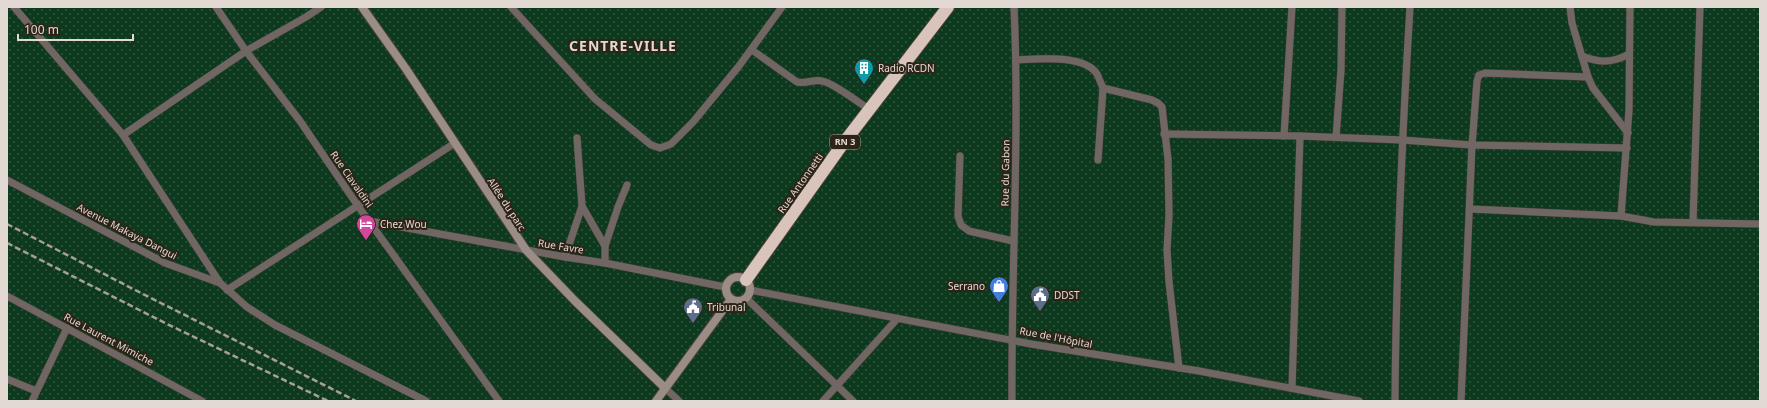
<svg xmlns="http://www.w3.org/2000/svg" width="1767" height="408" viewBox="0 0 1767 408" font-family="'Noto Sans',sans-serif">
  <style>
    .grass { fill: url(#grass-dots) }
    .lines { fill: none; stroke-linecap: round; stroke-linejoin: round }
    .street-casing { stroke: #4b4035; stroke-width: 8 }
    .secondary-casing { stroke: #4b4035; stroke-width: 10 }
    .highway-casing { stroke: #4b4035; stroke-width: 14 }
    .street { stroke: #706764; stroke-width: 7 }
    .secondary { stroke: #9a8d87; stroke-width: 8 }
    .highway { stroke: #d8c4bb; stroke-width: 12 }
    .rail { stroke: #a89f96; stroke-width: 2.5; stroke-dasharray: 6 3; stroke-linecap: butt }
    .labels { text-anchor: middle; stroke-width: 4; stroke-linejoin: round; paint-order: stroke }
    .shield { fill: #2e2317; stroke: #aba29a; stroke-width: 1 }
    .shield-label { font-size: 9px; font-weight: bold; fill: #e1d9d2 }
    .poi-label { font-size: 10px; fill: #e1d9d2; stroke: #2e2317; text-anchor: start }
    .street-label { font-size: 10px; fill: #e1d9d2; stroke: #2e2317 }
    .district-label { font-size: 14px; font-weight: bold; letter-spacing: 1px; fill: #e1d9d2; stroke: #2e2317 }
  </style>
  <defs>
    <pattern id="grass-dots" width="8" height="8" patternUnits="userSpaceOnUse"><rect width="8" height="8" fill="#0d391f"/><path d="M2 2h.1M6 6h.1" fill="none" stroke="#30553f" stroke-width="1.8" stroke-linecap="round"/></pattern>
  </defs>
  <rect width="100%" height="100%" fill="#2e2317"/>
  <rect class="grass" x="7" y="7" width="1753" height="394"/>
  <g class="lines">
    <g class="street-casing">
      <g id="street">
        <polyline points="14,7 123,135 220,283"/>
        <polyline points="216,7 246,51 300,121 358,206 499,401"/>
        <polyline points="511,7 595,99 651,145 660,148 671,144 693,122 739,66 782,7"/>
        <polyline points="1570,7 1572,23 1588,77 1593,88 1628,133"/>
        <path d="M752,50L797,82C806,84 814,79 822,81C834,83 857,102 869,109"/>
        <path d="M1582,56C1599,63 1613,63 1629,54"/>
        <path d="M1017,60C1038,59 1084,54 1097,74C1099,78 1101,84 1103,88L1152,100L1158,103L1162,107L1168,159L1169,215L1167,250L1169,282L1179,368"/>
        <polyline points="1164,134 1300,136 1402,140 1472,145 1627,148"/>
        <polyline points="123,135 246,51 306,17 321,7"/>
        <polyline points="1284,136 1292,7"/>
        <polyline points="1336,137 1341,70 1342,7"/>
        <polyline points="960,156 958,216 961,225 969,231 1013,241"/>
        <polyline points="1098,160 1103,88"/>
        <polyline points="7,180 165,263 220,283 247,307 275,325 426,401"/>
        <polyline points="582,206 605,246 605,263"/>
        <polyline points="1470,209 1621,216 1654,222 1760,224"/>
        <polyline points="1621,216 1629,110 1630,7"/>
        <polyline points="369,221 565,257 605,263 725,287"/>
        <polyline points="1693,222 1700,7"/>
        <polyline points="605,246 618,207 627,185"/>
        <polyline points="565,257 582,206 577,138"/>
        <polyline points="227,290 455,143"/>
        <polyline points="750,290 1031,344 1199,371 1359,401"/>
        <polyline points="7,296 202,401"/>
        <polyline points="746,298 853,401"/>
        <polyline points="7,379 36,391"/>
        <polyline points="665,388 679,401"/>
        <polyline points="1292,388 1300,136"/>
        <polyline points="32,401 67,328"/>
        <polyline points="823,401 897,319"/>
        <path d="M1012,401C1011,270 1020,138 1014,7"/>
        <path d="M1395,401C1396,270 1402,138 1410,7"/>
        <polyline points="1461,401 1472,145 1477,81 1479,75 1485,73 1588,77"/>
      </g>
    </g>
    <g class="secondary-casing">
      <g id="secondary">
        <polyline points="362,7 406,69 526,250 575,301 665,388"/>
        <circle cx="738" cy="289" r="12"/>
        <polyline points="656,401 731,299"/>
      </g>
    </g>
    <g class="highway-casing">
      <polyline id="highway" points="746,280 842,145 948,7"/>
    </g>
    <use href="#street" class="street"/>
    <use href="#secondary" class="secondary"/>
    <use href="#highway" class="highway"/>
    <g class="rail">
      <polyline points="7,224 137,291 356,401"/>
      <polyline points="7,243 169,325 328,401"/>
    </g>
  </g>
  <defs>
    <g id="building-pin" transform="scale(1)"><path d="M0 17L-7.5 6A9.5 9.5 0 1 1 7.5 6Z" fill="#0f9aa8" stroke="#2e2317"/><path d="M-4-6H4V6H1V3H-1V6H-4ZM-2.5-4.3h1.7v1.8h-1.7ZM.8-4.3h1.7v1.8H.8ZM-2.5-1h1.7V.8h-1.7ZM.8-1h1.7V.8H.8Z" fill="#fff"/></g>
    <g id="hotel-pin" transform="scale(1)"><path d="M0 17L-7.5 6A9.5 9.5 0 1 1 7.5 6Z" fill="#d1479c" stroke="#2e2317"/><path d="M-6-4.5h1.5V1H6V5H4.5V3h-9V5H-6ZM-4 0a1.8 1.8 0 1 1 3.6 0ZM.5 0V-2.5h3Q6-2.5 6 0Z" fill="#fff"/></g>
    <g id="shop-pin" transform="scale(1)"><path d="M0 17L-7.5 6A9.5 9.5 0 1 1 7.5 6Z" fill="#3f7fe0" stroke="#2e2317"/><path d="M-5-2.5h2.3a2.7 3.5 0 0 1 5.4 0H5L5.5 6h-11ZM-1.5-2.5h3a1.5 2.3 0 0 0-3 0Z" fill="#fff"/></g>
    <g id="civic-pin" transform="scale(1)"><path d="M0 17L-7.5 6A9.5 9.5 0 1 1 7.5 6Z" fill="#5c6f8a" stroke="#2e2317"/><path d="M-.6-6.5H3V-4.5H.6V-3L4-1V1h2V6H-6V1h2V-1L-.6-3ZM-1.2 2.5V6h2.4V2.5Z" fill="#fff"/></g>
  </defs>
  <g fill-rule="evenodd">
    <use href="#building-pin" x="864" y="68"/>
    <use href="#hotel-pin" x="366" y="224"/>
    <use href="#shop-pin" x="999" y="286"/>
    <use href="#civic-pin" x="1040" y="295"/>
    <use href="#civic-pin" x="693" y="307"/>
  </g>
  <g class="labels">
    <rect class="shield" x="830" y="135" width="30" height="14" rx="3"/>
    <g class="shield-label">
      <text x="845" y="145">RN 3</text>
    </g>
    <g class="poi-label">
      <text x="878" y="72">Radio RCDN</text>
      <text x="380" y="228">Chez Wou</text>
      <text x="985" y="290" text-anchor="end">Serrano</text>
      <text x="1054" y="299">DDST</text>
      <text x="707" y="311">Tribunal</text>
    </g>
    <g class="street-label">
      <text transform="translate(1005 173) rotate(-89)" y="4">Rue du Gabon</text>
      <text transform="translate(352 179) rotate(55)" y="4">Rue Ciavaldini</text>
      <text transform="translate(800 183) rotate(-55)" y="4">Rue Antonnetti</text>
      <text transform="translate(507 204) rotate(57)" y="4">Allée du parc</text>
      <text transform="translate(127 231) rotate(27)" y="4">Avenue Makaya Dangui</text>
      <text transform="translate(561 246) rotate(9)" y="4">Rue Favre</text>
      <text transform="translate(1056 337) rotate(11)" y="4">Rue de l'Hôpital</text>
      <text transform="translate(109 339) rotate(28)" y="4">Rue Laurent Mimiche</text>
    </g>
    <g class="district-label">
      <text x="623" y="51">CENTRE-VILLE</text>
    </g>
  </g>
  <rect width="1767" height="408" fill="none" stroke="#e1d9d2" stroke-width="16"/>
  <path d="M18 34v6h115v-6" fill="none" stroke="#e1d9d2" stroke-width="2"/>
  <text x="24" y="34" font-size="12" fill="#e1d9d2" stroke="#2e2317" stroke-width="3" paint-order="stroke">100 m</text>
</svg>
